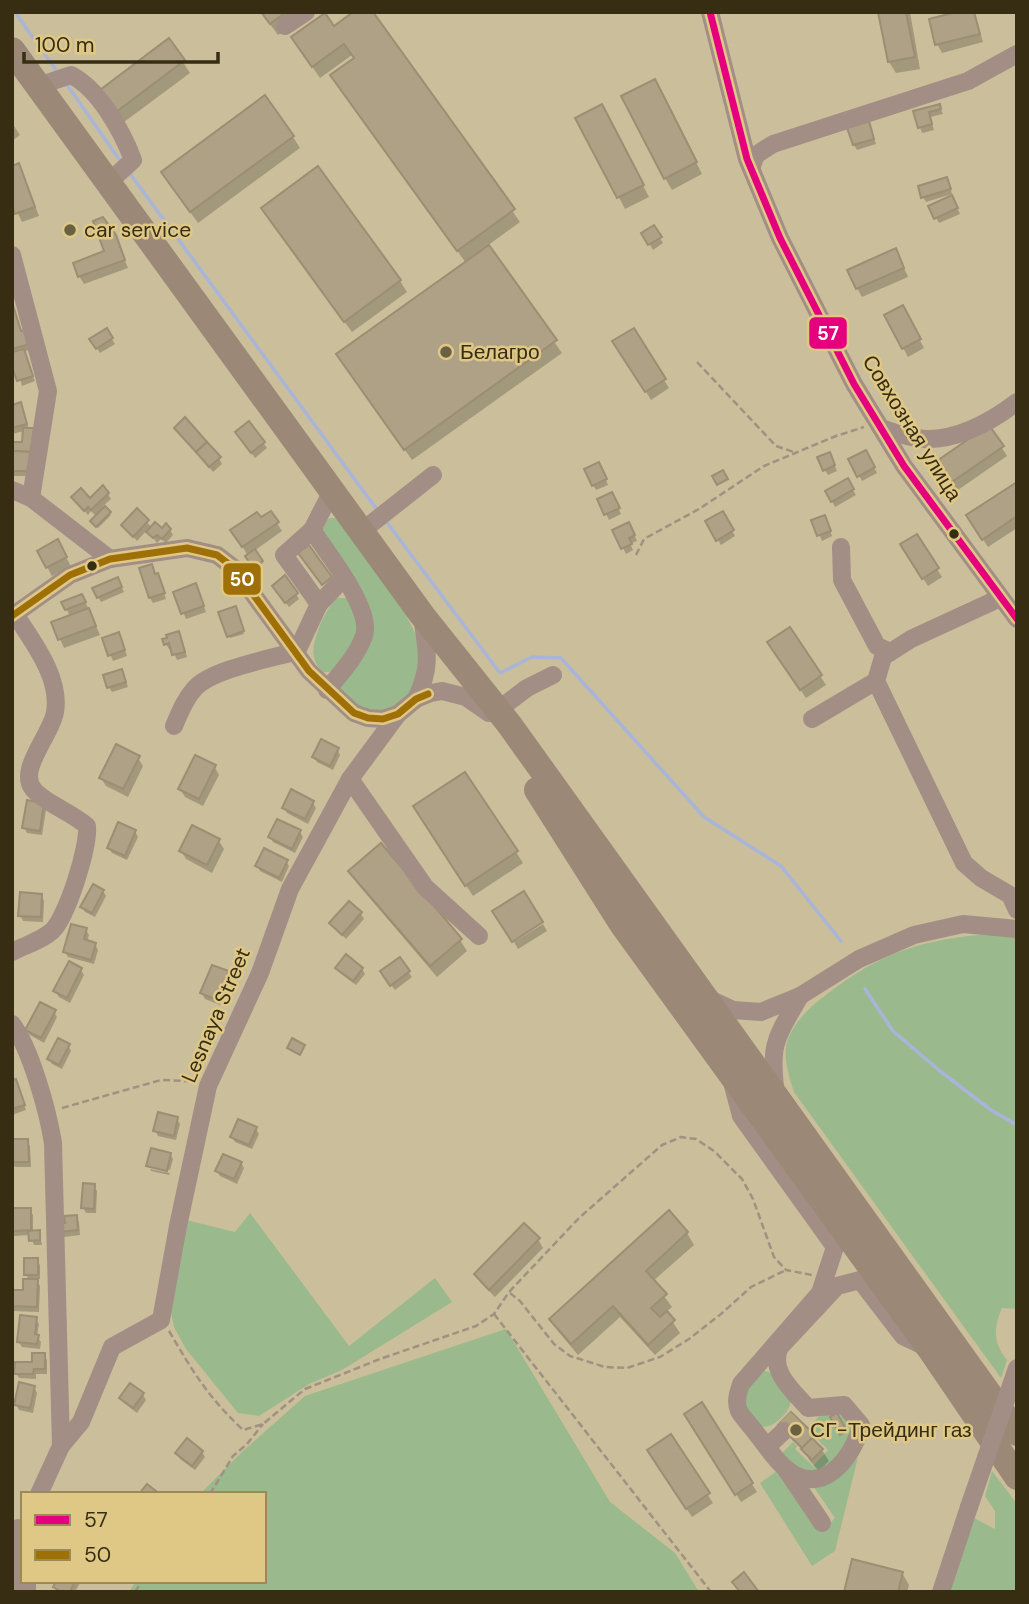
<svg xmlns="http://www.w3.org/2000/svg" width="1029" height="1604" viewBox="0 0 1029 1604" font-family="'DM Sans',sans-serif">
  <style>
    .green { fill: #9aba8d }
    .shadow { fill: #0003 }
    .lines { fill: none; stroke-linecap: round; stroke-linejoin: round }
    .stream { stroke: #a9b4d9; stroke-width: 3.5 }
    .building { fill: #afa186; stroke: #9c8e73; stroke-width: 2 }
    .minor-tunnel { stroke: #ada17f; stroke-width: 18; stroke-dasharray: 18 9; stroke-linecap: butt }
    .path { stroke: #a09183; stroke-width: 2.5; stroke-dasharray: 7 3.5; stroke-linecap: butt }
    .minor { stroke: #a38e86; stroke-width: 18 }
    .highway { stroke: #9c8877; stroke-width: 26 }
    .minor-bridge { stroke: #a38e86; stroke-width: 18 }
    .bus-1-casing { stroke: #dfc886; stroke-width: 12 }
    .bus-2-casing { stroke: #dfc886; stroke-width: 12 }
    .bus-1 { stroke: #e5007d; stroke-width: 7 }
    .bus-2 { stroke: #a07008; stroke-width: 7 }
    .poi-dot { fill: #6a6042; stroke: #dfc886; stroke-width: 2.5 }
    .bus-dot { fill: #362d12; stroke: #dfc886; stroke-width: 2.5 }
    .labels { text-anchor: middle; stroke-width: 5; stroke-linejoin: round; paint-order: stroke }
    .poi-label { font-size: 21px; fill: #362d12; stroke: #dfc886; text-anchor: start }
    .street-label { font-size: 21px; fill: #362d12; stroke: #dfc886 }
    .line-badge { stroke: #dfc886; stroke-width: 2.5 }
    .badge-label { font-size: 19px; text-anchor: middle; font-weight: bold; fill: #fff }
  </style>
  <rect width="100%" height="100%" fill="#cbbe9a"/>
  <g class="green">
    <path d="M330,518H337L343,524C361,551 413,615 418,643C422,659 417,675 414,691L387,711L360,710L339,689L367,641L323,538L321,524Z"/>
    <path d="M337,598H346L353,601L360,634L334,672H323C319,668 315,663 314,657C310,642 326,608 337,598Z"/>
    <path d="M989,934L1017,936V1309L1002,1308C993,1328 993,1343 1007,1360L1001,1378L794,1092C789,1076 782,1056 788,1039C795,1021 811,1006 826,995C881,952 920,940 989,934Z"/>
    <polygon points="250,1213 349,1346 435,1278 452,1302 342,1370 309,1384 259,1416 238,1413 186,1349 174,1327 170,1308 186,1220 235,1232"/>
    <polygon points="506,1329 610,1502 675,1553 699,1592 129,1592 136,1581 264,1581 264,1494 200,1494 243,1451 305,1396"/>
    <path d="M761,1370L773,1373L791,1398C791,1406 787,1412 781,1418C757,1440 746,1416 743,1393Z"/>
    <polygon points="842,1410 856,1432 826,1471 800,1471 779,1456 793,1442 797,1446 795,1449 813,1466 828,1450 816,1438 818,1434 810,1426 823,1412"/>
    <polygon points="858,1457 835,1551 812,1566 760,1483 777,1471 821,1532 835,1518 811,1483 847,1468"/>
    <polygon points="992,1471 1017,1504 1017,1592 947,1592 974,1518 995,1529 995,1511 985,1496"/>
  </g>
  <g class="shadow">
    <polygon points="261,12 301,12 303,16 278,35"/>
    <polygon points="371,12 520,222 487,246 562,353 412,460 345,366 466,263 339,87 355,59 352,55 320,78 300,49 334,28"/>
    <polygon points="880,12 910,12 920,69 896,73 889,62"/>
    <polygon points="974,12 983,42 942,53 937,44"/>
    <polygon points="169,41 190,73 124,122 109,102"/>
    <polygon points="661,92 702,174 672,190 665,178"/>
    <polygon points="939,106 943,114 930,117 934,130 922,133 915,112"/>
    <polygon points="578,118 608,118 649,197 625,209"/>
    <polygon points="12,123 20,135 12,141"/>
    <polygon points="868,123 876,144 857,150 854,145"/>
    <polygon points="293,137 300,148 198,223 170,184"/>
    <polygon points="19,165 39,216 22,222 12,201"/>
    <polygon points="949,184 952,194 926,202 923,197"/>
    <polygon points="955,203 960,214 939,223 936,218"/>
    <polygon points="270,220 400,281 407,292 352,332"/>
    <polygon points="653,227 663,243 653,250 643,233"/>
    <polygon points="115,236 128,268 84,284 79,276 107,252"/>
    <polygon points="900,259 908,277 862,297 857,288"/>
    <polygon points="12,305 22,333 32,349 23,352 35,381 22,386 12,345"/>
    <polygon points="902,307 924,348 908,357 886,316"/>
    <polygon points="106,330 115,344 100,353 92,340"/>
    <polygon points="633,330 669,388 651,400 615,342"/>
    <polygon points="20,404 29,429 35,476 12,476 12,443 24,444 24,431 12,434 12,406"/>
    <polygon points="249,424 267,448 255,458 240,438"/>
    <polygon points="989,427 1007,456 955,492 941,472"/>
    <polygon points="176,428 219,458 222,464 213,472"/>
    <polygon points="866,452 877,473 862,481 851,460"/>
    <polygon points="832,459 837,471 828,475 825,470"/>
    <polygon points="602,470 608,485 596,490 593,485"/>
    <polygon points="847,480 856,495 835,507 827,492"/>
    <polygon points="1017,484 1017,528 988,547 973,524"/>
    <polygon points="108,494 111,499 103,506 111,515 98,528 93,523 97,517 91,511 88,515 73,497 90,500"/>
    <polygon points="614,499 621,514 609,520 599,500"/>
    <polygon points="137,511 152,528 170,530 173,535 166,543 161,539 157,543 147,530 137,541 123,525"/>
    <polygon points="722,513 735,536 721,545 707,522"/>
    <polygon points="260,520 277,523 282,531 254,551 263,563 255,568 238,539"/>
    <polygon points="814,521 827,522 832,536 822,541"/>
    <polygon points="632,530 637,541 630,544 633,550 626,554 615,531"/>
    <polygon points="916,536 942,577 928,586 902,545"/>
    <polygon points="57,542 71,566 52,576 39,552"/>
    <polygon points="158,575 166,599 153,603 150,598 155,576"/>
    <polygon points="120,584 124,592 101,602 98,597"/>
    <polygon points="198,591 206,612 186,619 175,593"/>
    <polygon points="277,591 296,594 299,599 289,607"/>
    <polygon points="85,601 100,635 64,648 53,623 70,617 64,603"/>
    <polygon points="236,610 244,634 230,638 221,613"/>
    <polygon points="789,629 826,685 806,698 774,651"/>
    <polygon points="181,638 187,657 177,660 172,648 169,649 166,644"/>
    <polygon points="104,639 121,639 127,656 113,661"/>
    <polygon points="124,676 128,687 112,692 109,687"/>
    <polygon points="337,749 340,755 333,770 317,762 314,757"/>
    <polygon points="138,758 143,766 128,797 106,786 101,778"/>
    <polygon points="214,766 219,775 203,806 185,797 180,789"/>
    <polygon points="28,802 46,810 42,835 27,833 24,827"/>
    <polygon points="313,803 316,808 308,824 287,813 284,808"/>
    <polygon points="422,818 516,852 523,863 473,896"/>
    <polygon points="135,831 138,837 127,860 112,853 109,848"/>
    <polygon points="300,832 303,837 295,853 273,842 270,837"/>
    <polygon points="219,841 224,849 212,873 186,859 181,851"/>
    <polygon points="286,861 289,866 282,882 260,871 257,866"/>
    <polygon points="351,871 460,940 467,951 437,977 357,883"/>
    <polygon points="103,891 106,896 95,917 85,912 82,907"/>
    <polygon points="41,895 44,901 43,922 23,921 20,915"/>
    <polygon points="361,914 364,919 346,939 331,923"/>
    <polygon points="543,924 547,931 518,949 514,942"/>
    <polygon points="86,930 89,935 87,942 95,944 98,950 94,964 68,957 65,952"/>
    <polygon points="399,959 412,977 395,990 385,977"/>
    <polygon points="337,968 362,969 365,974 356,985 340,973"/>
    <polygon points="81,970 84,975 70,1003 59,997 55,991"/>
    <polygon points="228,973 231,978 220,1005 205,999 202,993"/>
    <polygon points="54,1012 57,1017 44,1043 30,1035 27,1030"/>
    <polygon points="68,1045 71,1051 62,1069 52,1064 49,1059"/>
    <polygon points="16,1081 26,1110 12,1115 12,1082"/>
    <polygon points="177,1119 180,1124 176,1140 158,1136 155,1130"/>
    <polygon points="256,1129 259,1134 252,1149 235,1142 232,1137"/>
    <polygon points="12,1141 27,1141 30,1146 31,1167 15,1167 12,1163"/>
    <polygon points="170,1154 173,1159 170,1170 150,1165 150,1168 148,1166"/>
    <polygon points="241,1163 244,1168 237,1184 220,1176 217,1171"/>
    <polygon points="150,1169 170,1173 169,1175 151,1171"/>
    <polygon points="94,1186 97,1191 96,1213 86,1213 83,1207"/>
    <polygon points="12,1210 30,1210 33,1215 33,1232 39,1232 42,1245 34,1245 30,1235 14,1236"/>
    <polygon points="76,1217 79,1222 80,1235 64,1237 61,1231"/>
    <polygon points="687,1233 694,1245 653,1281 672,1307 666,1312 680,1333 655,1355 620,1317 578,1355 558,1331 551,1320"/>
    <polygon points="538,1239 543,1248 495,1297 481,1283 476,1275"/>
    <polygon points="37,1260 40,1265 40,1279 36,1279 40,1286 39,1312 12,1311 12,1292 25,1292 29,1281 26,1274"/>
    <polygon points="36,1319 39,1324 37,1336 41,1342 40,1349 22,1347 18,1341"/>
    <polygon points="44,1355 47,1360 47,1374 36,1374 36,1379 19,1378 16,1373"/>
    <polygon points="130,1385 143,1395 146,1400 137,1413 124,1403 121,1398"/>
    <polygon points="34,1387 37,1393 33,1413 19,1410 16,1404"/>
    <polygon points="702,1404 757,1492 741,1502 687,1414"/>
    <polygon points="782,1427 813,1436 812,1440 822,1450 829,1461 819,1471 810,1461 803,1449"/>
    <polygon points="671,1437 713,1503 692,1517 654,1459"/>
    <polygon points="202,1452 205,1457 195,1470 180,1459 177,1454"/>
    <polygon points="902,1573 909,1585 907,1592 845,1592"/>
    <polygon points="58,1581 81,1581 75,1592 58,1592 55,1587"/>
  </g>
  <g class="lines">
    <g class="stream">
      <polyline points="15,12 58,73"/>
      <polyline points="65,82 121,162"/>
      <polyline points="128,171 378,511"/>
      <polyline points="385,520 500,673 532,657 561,658 704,817 781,866 841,941"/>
      <polyline points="865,989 893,1031 940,1071 991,1110 1017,1125"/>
    </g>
  </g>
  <g class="building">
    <polygon points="261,12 286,12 270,24"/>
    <polygon points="353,12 373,12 515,209 457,251 330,75 354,58 344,44 312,67 291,37 325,13 334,26"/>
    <polygon points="878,12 906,12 915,57 888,62"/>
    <polygon points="956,12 974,12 980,34 935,45 929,19"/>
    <polygon points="169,38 185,60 116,112 100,90"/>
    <polygon points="655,79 697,162 664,179 621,96"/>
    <polygon points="265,95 294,136 190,212 161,172"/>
    <polygon points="602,104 644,185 617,198 575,118"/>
    <polygon points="940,104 941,109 929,112 932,124 918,128 913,111"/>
    <polygon points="869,121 874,139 853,145 847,128"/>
    <polygon points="19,163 35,207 15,214 12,206 12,166"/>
    <polygon points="318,166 401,280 344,322 261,208"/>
    <polygon points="947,177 951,189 921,198 918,186"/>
    <polygon points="952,195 958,208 934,219 928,206"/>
    <polygon points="103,217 116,235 125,260 78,277 73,263 104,251 93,221"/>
    <polygon points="654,225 662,237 648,245 641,233"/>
    <polygon points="489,245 557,340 404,450 336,354"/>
    <polygon points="896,248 904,268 856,289 847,270"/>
    <polygon points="12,302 21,331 26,330 30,344 12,349"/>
    <polygon points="903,305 921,339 902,349 884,315"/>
    <polygon points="107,328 113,338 96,349 89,339"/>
    <polygon points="634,328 666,379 645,392 612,341"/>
    <polygon points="24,349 33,376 17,381 12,367 12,352"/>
    <polygon points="21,402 27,424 12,428 12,405"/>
    <polygon points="185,417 207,442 196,452 174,428"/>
    <polygon points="249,421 265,442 251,453 235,432"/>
    <polygon points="989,425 1004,446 949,484 934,463"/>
    <polygon points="23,428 34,428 33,452 12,451 12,442 22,442"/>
    <polygon points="207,442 221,457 209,467 196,452"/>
    <polygon points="866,450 875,467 857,477 848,459"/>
    <polygon points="12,451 33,452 33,471 12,471"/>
    <polygon points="830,452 835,465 823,471 817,457"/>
    <polygon points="599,462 607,479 592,486 584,469"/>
    <polygon points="723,470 728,479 717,485 712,476"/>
    <polygon points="848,478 854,489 831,502 825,491"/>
    <polygon points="1017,482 1017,516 982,540 966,515"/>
    <polygon points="103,485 109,493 91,510 88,507 84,511 71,497 81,488 90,498"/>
    <polygon points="612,492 620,508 604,515 597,499"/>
    <polygon points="105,506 111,512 96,527 90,521"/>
    <polygon points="137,508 149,520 133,537 121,525"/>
    <polygon points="271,511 279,522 242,547 230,530 257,512 261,517"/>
    <polygon points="723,511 734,530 716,541 705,521"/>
    <polygon points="825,515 831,531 817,536 811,520"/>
    <polygon points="155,522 162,528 166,523 171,529 162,539 157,535 153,538 146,532"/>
    <polygon points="629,522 635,535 629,538 632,544 621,549 612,530"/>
    <polygon points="917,534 939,568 922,579 900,544"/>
    <polygon points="58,539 67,557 46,568 37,551"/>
    <polygon points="309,545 332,577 322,585 298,553"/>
    <polygon points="255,549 263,561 253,568 245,556"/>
    <polygon points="152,564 155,574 158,573 165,593 149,598 139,568"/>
    <polygon points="285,575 298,593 285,603 272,586"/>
    <polygon points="118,577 122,587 97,598 92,588"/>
    <polygon points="196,583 204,606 181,614 173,592"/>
    <polygon points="82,594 86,602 65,610 61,602"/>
    <polygon points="236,606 244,631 227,637 218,612"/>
    <polygon points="89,608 96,626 58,640 51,622"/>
    <polygon points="790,627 822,675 800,690 767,642"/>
    <polygon points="179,631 185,652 172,655 169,643 164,645 162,639 167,638 166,635"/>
    <polygon points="119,632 125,650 108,656 102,638"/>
    <polygon points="122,669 126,682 107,688 103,675"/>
    <polygon points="321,739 339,748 330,766 312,757"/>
    <polygon points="116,744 140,756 123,789 99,778"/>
    <polygon points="195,755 216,765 199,799 178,789"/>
    <polygon points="465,772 518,851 465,886 413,806"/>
    <polygon points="291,789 314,801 305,819 282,808"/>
    <polygon points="27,800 44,803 40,831 22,828"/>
    <polygon points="277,819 301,830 292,849 268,837"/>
    <polygon points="118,822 136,830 125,856 107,848"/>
    <polygon points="192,825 220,839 207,865 179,851"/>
    <polygon points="381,843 462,939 430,966 348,871"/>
    <polygon points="264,848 288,860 279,878 255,866"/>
    <polygon points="93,884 104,890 92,913 80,907"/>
    <polygon points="524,891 543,922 512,942 492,911"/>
    <polygon points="20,892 42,894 41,917 18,916"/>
    <polygon points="349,901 362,912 342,935 329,923"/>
    <polygon points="71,924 87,928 84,939 96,943 91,960 63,952"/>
    <polygon points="346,954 363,968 353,981 335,968"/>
    <polygon points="400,957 410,971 390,986 380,971"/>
    <polygon points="69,961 82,968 67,998 53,991"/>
    <polygon points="212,965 229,971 217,1000 200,993"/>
    <polygon points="40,1002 56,1010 41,1038 25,1030"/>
    <polygon points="58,1038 70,1044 59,1065 47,1059"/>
    <polygon points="292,1038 305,1045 300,1055 287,1048"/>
    <polygon points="16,1079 25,1105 12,1109 12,1080"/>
    <polygon points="158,1112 178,1117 174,1136 153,1131"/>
    <polygon points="238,1119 257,1127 249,1145 230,1137"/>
    <polygon points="12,1139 28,1139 29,1162 12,1162"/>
    <polygon points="151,1148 171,1153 167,1171 146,1166"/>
    <polygon points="223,1154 242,1162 234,1179 215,1171"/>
    <polygon points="83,1183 95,1184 94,1209 81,1208"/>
    <polygon points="12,1208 31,1208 31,1230 12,1231"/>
    <polygon points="669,1210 688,1232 646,1271 667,1294 651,1308 660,1317 667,1311 675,1320 648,1345 613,1306 571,1344 549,1319"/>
    <polygon points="77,1215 78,1230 60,1232 59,1223 65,1223 64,1216"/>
    <polygon points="524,1223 540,1238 489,1290 474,1274"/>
    <polygon points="40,1230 40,1240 29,1241 28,1231"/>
    <rect x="24" y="1258" width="14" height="17"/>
    <polygon points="23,1279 38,1279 37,1307 12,1306 12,1290 23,1290"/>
    <polygon points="20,1315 37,1317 35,1334 39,1335 37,1344 17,1342"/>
    <polygon points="32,1353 45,1353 45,1369 34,1369 33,1374 14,1374 15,1362 32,1362"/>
    <polygon points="19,1382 35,1386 30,1408 14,1405"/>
    <polygon points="130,1383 144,1393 133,1408 119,1398"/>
    <polygon points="702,1402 753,1483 735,1495 684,1414"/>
    <polygon points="791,1412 815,1435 802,1448 778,1425"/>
    <polygon points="837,1413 847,1431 840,1435 830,1417"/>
    <polygon points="671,1434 710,1493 686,1509 647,1450"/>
    <polygon points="187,1438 203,1451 192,1466 175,1453"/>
    <polygon points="812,1438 823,1449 812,1460 801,1449"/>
    <polygon points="147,1484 160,1494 139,1494"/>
    <polygon points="852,1559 903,1572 898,1592 844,1592"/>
    <polygon points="744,1572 759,1592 740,1592 732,1582"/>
    <polygon points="56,1581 75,1581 70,1592 62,1592 53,1587"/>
  </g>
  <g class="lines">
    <polyline class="minor-tunnel" points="784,1431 797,1418"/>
    <g class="path">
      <polyline points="697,362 776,446 797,453"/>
      <polyline points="636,555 644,539 699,509 764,466 836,436 864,427"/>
      <polyline points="62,1108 161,1080 187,1081 195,1078"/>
      <polyline points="510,1293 520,1301 554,1344 570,1356 605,1367 627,1368 660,1357 689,1339 721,1314 751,1287 786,1270"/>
      <polyline points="494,1314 711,1592"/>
      <path d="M169,1331C193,1372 208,1397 243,1430L263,1424L305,1389L380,1359L476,1326L494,1314L509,1292L579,1218L662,1145L681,1137L696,1139L714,1151L742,1179L753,1199L774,1257L786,1270L812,1275"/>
      <polyline points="210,1494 233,1456 247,1444 263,1424"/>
      <polyline points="135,1592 142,1581"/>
    </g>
    <g class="minor">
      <polyline points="710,12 747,159 780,238 854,384 904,466 1017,619"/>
      <polyline points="285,26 306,12"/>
      <path d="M38,86L71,75C99,89 122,131 133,160L109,182"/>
      <polyline points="751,168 756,155 773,144 968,81 1017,54"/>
      <polyline points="12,255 48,391 31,498"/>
      <path d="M881,428C895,433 910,438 925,439C958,440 992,421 1017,402"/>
      <polyline points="12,490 31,498 110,559"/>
      <path d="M312,530C327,553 373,609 364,636C357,656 340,674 327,690"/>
      <polyline points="362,531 433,475"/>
      <polyline points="841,547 842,580 877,646 890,652"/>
      <polyline points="319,604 343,579"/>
      <polyline points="12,616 70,575 110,559 187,548 217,555 234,568 309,671 354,713 368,718 383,719 398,714 416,699 431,693 442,691 466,697 489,713"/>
      <polyline points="876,681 964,863 981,878 1010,895 1017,910"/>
      <path d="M416,699C432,666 427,651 422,617"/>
      <polyline points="498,710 527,688 553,675"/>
      <polyline points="812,719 876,681 883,657 911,639 1000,598"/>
      <path d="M174,726C180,712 185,699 195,688C213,669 270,659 297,651L319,604L284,555L312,530L332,491"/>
      <polyline points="350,779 425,887 479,936"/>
      <path d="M12,952C25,945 41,941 52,931C67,917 89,847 87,826C71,812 45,803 34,790C16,771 52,734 55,712C61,677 32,641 15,614"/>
      <polyline points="707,998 733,1010 761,1012 800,996 859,959 914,935 963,924 1017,929"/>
      <path d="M12,1024C31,1049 48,1112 53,1143L61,1446L39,1494"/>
      <path d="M733,1086L741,1116L835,1247L820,1293L741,1384C738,1393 735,1402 739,1411C743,1418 751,1426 756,1433C765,1444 773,1457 784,1467C819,1500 853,1460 861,1425L844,1405L808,1408C793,1391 768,1370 780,1347L837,1286L860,1280L903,1336L924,1346"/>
      <path d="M776,1094C769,1044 776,1038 800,996"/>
      <polyline points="61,1446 81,1422 112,1347 161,1320 178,1226 208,1086 260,973 290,889 350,779 398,714"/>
      <polyline points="767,1447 784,1431"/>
      <polyline points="787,1471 822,1523"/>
      <polyline points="18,1528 23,1554"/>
      <polyline points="12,1591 22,1552"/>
      <polyline points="27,1592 27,1581"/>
      <polyline points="941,1592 969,1507"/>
    </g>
    <g class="highway">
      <polyline points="12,50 422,615 509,724 1017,1433"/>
      <polyline points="537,790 622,924 930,1349 1017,1477"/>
    </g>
    <polyline class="minor-bridge" points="969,1507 1017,1368"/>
    <g class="bus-1-casing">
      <polyline id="bus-1" points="710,12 747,159 780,238 854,384 904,466 1017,619"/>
    </g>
    <g class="bus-2-casing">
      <polyline id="bus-2" points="12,616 70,575 110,559 187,548 217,555 234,568 309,671 354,713 368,718 383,719 398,714 416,699 428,694"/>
    </g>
    <use href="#bus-1" class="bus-1"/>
    <use href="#bus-2" class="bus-2"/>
  </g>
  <g class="poi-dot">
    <circle cx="70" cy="230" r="7"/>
    <circle cx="446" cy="352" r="7"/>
    <circle cx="796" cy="1430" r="7"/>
  </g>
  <g class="bus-dot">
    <circle cx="954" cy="534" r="6"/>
    <circle cx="92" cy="566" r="6"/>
  </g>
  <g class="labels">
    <g class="poi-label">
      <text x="84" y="237">car service</text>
      <text x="460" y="359">Белагро</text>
      <text x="810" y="1437">СГ-Трейдинг газ</text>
    </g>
    <g class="street-label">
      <text transform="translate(912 428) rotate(58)" y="7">Совхозная улица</text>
      <text transform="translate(216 1015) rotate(-67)" y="7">Lesnaya Street</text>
    </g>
  </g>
  <g class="line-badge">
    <rect x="808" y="316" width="40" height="34" rx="7" fill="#e5007d"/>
    <rect x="222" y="562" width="40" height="34" rx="7" fill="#a07008"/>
  </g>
  <g class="badge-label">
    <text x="828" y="340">57</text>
    <text x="242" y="586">50</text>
  </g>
  <rect width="1029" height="1604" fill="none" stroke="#362d12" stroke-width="28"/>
  <rect x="21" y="1492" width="245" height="91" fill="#dfc886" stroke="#9b8a58" stroke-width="2"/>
  <rect x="35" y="1515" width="35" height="10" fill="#e5007d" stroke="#9b8a58" stroke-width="2"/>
  <text x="84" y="1527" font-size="21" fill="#362d12">57</text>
  <rect x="35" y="1550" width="35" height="10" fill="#a07008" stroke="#9b8a58" stroke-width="2"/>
  <text x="84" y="1562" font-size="21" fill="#362d12">50</text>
  <path d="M24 52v10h194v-10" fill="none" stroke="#362d12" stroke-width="3.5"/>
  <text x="35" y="52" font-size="21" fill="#362d12" stroke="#dfc886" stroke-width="5" paint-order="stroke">100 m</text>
</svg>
